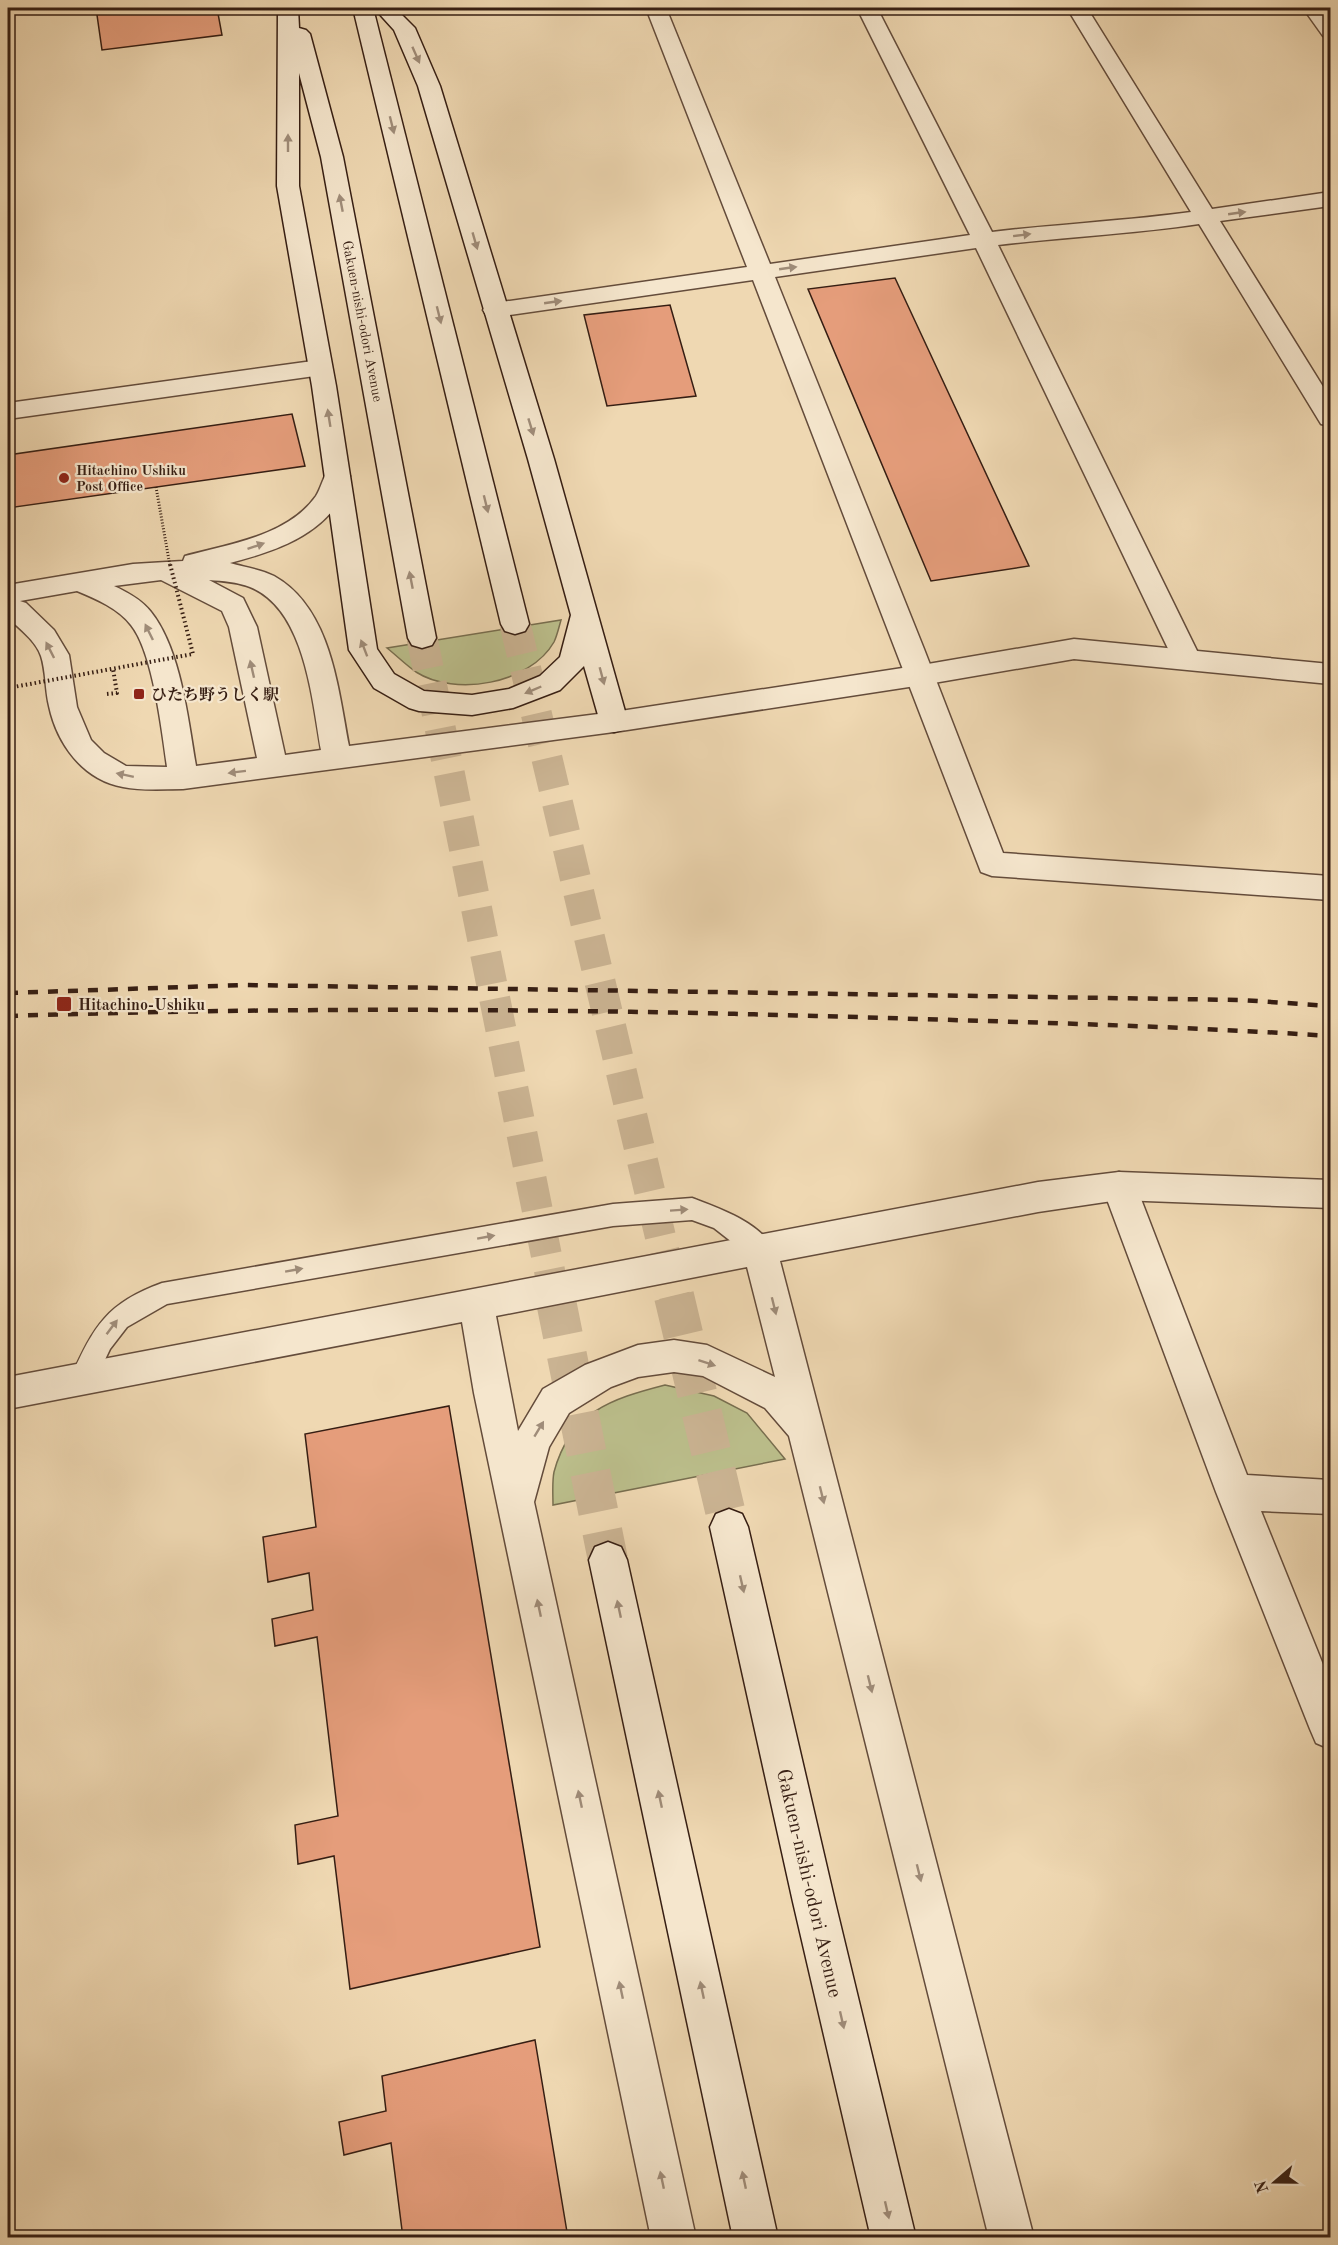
<svg xmlns="http://www.w3.org/2000/svg" width="1338" height="2245" viewBox="0 0 1338 2245" font-family="'Old Standard TT','Noto Serif JP',serif">
  <style>
    .green { fill: #bbbe8b; stroke: #786e4f; stroke-width: 1.5 }
    .building { fill: #e59d7b; stroke: #361e13; stroke-width: 1.5 }
    .lines { fill: none; stroke-linecap: round; stroke-linejoin: round }
    .secondary-tunnel-far1 { stroke: #cab392; stroke-width: 31; stroke-dasharray: 31 15; stroke-linecap: butt }
    .secondary-tunnel { stroke: #cab392; stroke-width: 40; stroke-dasharray: 40 20; stroke-linecap: butt }
    .service-casing { stroke: #644c3b; stroke-width: 3 }
    .minor-casing { stroke: #644c3b; stroke-width: 3 }
    .tertiary-casing { stroke: #644c3b; stroke-width: 3 }
    .secondary-casing { stroke: #361e13; stroke-width: 3 }
    .path { stroke: #361e13; stroke-width: 4; stroke-dasharray: 1.5 3; stroke-linecap: butt }
    .service { fill: #f5e6cd; fill-rule: evenodd }
    .minor { fill: #f5e6cd; fill-rule: evenodd }
    .tertiary { fill: #f5e6cd; fill-rule: evenodd }
    .secondary { fill: #f5e6cd; fill-rule: evenodd }
    .rail { stroke: #361e13; stroke-width: 4.5; stroke-dasharray: 10 10; stroke-linecap: butt }
    .path-bridge-far1 { stroke: #361e13; stroke-width: 3; stroke-dasharray: 1 2; stroke-linecap: butt }
    .path-bridge { stroke: #361e13; stroke-width: 4; stroke-dasharray: 1.5 3; stroke-linecap: butt }
    .oneway { fill: #9f8c79 }
    .poi-dot { fill: #8f2418; stroke: #f5e6cd; stroke-width: 2 }
    .labels { text-anchor: middle; stroke-width: 4.5; stroke-linejoin: round; paint-order: stroke }
    .far-street-label { font-size: 14px; fill: #361e13; stroke: #f5e6cd }
    .far-poi-label { font-size: 14px; font-weight: bold; fill: #361e13; stroke: #f5e6cd; text-anchor: start }
    .poi-label { font-size: 16px; font-weight: bold; fill: #361e13; stroke: #f5e6cd; text-anchor: start }
    .near-street-label { font-size: 20px; fill: #361e13; stroke: #f5e6cd }
  </style>
  <rect width="100%" height="100%" fill="#efd8b2"/>
  <filter id="stains"><feTurbulence type="fractalNoise" baseFrequency=".00333" numOctaves="4"/><feColorMatrix values="0 0 0 0 .2 0 0 0 0 .09 0 0 0 0 .02 0 0 0 .5 -.17"/></filter>
  <radialGradient id="worn" r=".72"><stop offset=".6" stop-color="#630" stop-opacity="0"/><stop offset="1" stop-color="#630" stop-opacity=".3"/></radialGradient>
  <g class="green">
    <path d="M561,620C559,627 557,636 554,642C530,684 455,697 416,672C406,665 397,656 387,648Z"/>
    <path d="M665,1385L714,1396L747,1413L785,1459L553,1505C553,1495 552,1482 554,1472C570,1412 611,1399 665,1385Z"/>
  </g>
  <g class="building">
    <polygon points="96,8 217,8 222,35 102,50"/>
    <polygon points="895,278 1029,566 931,581 808,289"/>
    <polygon points="670,305 696,396 607,406 584,315"/>
    <polygon points="292,414 305,466 8,508 8,455"/>
    <polygon points="449,1406 540,1947 350,1989 334,1856 298,1864 295,1825 338,1816 317,1637 275,1646 272,1619 313,1610 309,1573 268,1582 263,1537 316,1527 305,1434"/>
    <polygon points="535,2040 568,2238 403,2238 391,2143 344,2155 339,2122 386,2111 382,2076"/>
  </g>
  <g class="lines">
    <g class="secondary-tunnel-far1">
      <polyline points="515,624 675,1298"/>
      <polyline points="422,638 555,1298"/>
    </g>
    <g class="secondary-tunnel">
      <polyline points="555,1296 608,1560"/>
      <polyline points="674,1296 729,1527"/>
    </g>
    <g class="service-casing">
      <path id="service" d="M692,1198C718,1208 760,1222 773,1249L769,1257L760,1260L751,1257L714,1228L692,1220L613,1226L167,1304L127,1327L110,1349L93,1385L84,1389L75,1385L71,1377C94,1326 107,1303 162,1283L613,1204Z"/>
    </g>
    <g class="minor-casing">
      <g id="minor">
        <path d="M646,8H666L770,264L970,235L857,8H877L992,232C1058,224 1125,221 1191,212L1067,8H1087L1212,209L1330,192V206L1220,221L1330,398V426L1321,424L1199,224C1132,234 1065,237 998,245L1201,659L1197,666L1187,669L1177,666L1173,659L976,248L775,277L924,649L1003,853L1330,876V900L992,876L981,872L753,280L495,317L486,315L483,310L486,305L495,303L747,267Z"/>
        <polygon points="1119,1172 1131,1176 1136,1186 1247,1475 1330,1480 1330,1514 1261,1511 1330,1682 1330,1749 1316,1743 1310,1729 1216,1492 1102,1186 1107,1176"/>
      </g>
    </g>
    <g class="tertiary-casing">
      <g id="tertiary">
        <polygon points="1303,8 1323,8 1330,18 1330,38 1323,36"/>
        <polygon points="320,360 329,362 332,368 329,374 8,419 8,403"/>
        <path d="M337,467L346,470L350,476C346,486 343,497 336,506C311,540 268,553 230,563C244,567 260,569 274,576C331,608 338,688 349,746L614,712L922,665L1074,639L1330,664V684L1074,659L922,685L614,732L183,789C163,789 142,791 123,787C83,780 57,744 49,706C45,690 46,671 41,656C36,641 19,628 8,618V585L133,564L183,561L185,556C229,544 288,536 316,496C321,488 323,478 328,470ZM161,580L222,611L229,627L257,758L196,766C188,719 181,650 151,612C142,600 127,592 114,586ZM209,580C223,581 237,582 250,587C305,609 312,699 321,750L285,755L257,627L243,598ZM77,591C96,599 118,608 131,625C153,652 162,732 167,767L126,766L104,753L91,740L77,707L69,655L54,630L26,603L20,601Z"/>
        <path d="M1119,1172L1330,1180V1208L1119,1200L1038,1212L780,1261L1034,2238H989L789,1436L765,1408L703,1376L674,1372L638,1377L611,1387L569,1413L549,1447L534,1502L696,2238H651L474,1393L462,1322L8,1409V1377L1038,1182ZM747,1267L775,1377L707,1345L674,1340L638,1345L585,1365L543,1389L518,1431L496,1316Z"/>
      </g>
    </g>
    <g class="secondary-casing">
      <g id="secondary">
        <polygon points="278,8 298,8 299,28 306,30 310,34 343,157 436,638 432,645 422,648 412,645 408,638 321,157 299,73 299,186 336,386 377,649 394,674 424,691 472,695 509,689 540,676 560,657 571,615 528,459 418,86 394,30 374,8 395,8 415,28 440,86 554,459 628,722 624,729 614,732 604,729 600,722 584,666 560,690 513,708 472,715 419,711 409,708 374,688 349,650 312,386 277,186"/>
        <polygon points="353,8 373,8 529,624 525,631 515,634 505,631 501,624"/>
        <polygon points="729,1509 742,1514 748,1527 835,1902 916,2238 871,2238 793,1902 710,1527 716,1514"/>
        <polygon points="608,1542 621,1547 627,1560 778,2238 733,2238 589,1560 595,1547"/>
      </g>
    </g>
    <polyline class="path" points="107,694 117,693 113,669"/>
    <use href="#service" class="service"/>
    <use href="#minor" class="minor"/>
    <use href="#tertiary" class="tertiary"/>
    <use href="#secondary" class="secondary"/>
    <g class="rail">
      <polyline points="8,993 245,985 1242,1000 1330,1006"/>
      <path d="M8,1016C312,1006 615,1009 918,1019C1056,1023 1193,1027 1330,1036"/>
    </g>
    <polyline class="path-bridge-far1" points="156,487 170,566"/>
    <polyline class="path-bridge" points="8,688 193,654 170,564"/>
  </g>
  <defs><path id="oneway-solid" d="M-6-.8H1V-3.2L6.5 0L1 3.2V.8H-6Z" transform="scale(1.5)"/></defs>
  <g class="oneway">
    <use href="#oneway-solid" transform="translate(416 55) rotate(66)"/>
    <use href="#oneway-solid" transform="translate(392 125) rotate(76)"/>
    <use href="#oneway-solid" transform="translate(288 143) rotate(-90)"/>
    <use href="#oneway-solid" transform="translate(341 203) rotate(-101)"/>
    <use href="#oneway-solid" transform="translate(1237 213) rotate(-8)"/>
    <use href="#oneway-solid" transform="translate(1022 235) rotate(-7)"/>
    <use href="#oneway-solid" transform="translate(475 241) rotate(74)"/>
    <use href="#oneway-solid" transform="translate(788 268) rotate(-8)"/>
    <use href="#oneway-solid" transform="translate(553 302) rotate(-8)"/>
    <use href="#oneway-solid" transform="translate(439 315) rotate(76)"/>
    <use href="#oneway-solid" transform="translate(329 418) rotate(-99)"/>
    <use href="#oneway-solid" transform="translate(531 427) rotate(73)"/>
    <use href="#oneway-solid" transform="translate(486 504) rotate(76)"/>
    <use href="#oneway-solid" transform="translate(256 546) rotate(-19)"/>
    <use href="#oneway-solid" transform="translate(411 580) rotate(-101)"/>
    <use href="#oneway-solid" transform="translate(149 632) rotate(-116)"/>
    <use href="#oneway-solid" transform="translate(364 648) rotate(-111)"/>
    <use href="#oneway-solid" transform="translate(50 650) rotate(-117)"/>
    <use href="#oneway-solid" transform="translate(252 669) rotate(-103)"/>
    <use href="#oneway-solid" transform="translate(602 676) rotate(75)"/>
    <use href="#oneway-solid" transform="translate(533 690) rotate(157)"/>
    <use href="#oneway-solid" transform="translate(237 772) rotate(173)"/>
    <use href="#oneway-solid" transform="translate(125 775) rotate(-168)"/>
    <use href="#oneway-solid" transform="translate(679 1210) rotate(-4)"/>
    <use href="#oneway-solid" transform="translate(486 1237) rotate(-10)"/>
    <use href="#oneway-solid" transform="translate(294 1270) rotate(-10)"/>
    <use href="#oneway-solid" transform="translate(774 1306) rotate(76)"/>
    <use href="#oneway-solid" transform="translate(112 1327) rotate(-53)"/>
    <use href="#oneway-solid" transform="translate(707 1363) rotate(18)"/>
    <use href="#oneway-solid" transform="translate(539 1429) rotate(-59)"/>
    <use href="#oneway-solid" transform="translate(822 1495) rotate(76)"/>
    <use href="#oneway-solid" transform="translate(742 1584) rotate(77)"/>
    <use href="#oneway-solid" transform="translate(539 1608) rotate(-102)"/>
    <use href="#oneway-solid" transform="translate(619 1609) rotate(-102)"/>
    <use href="#oneway-solid" transform="translate(870 1684) rotate(76)"/>
    <use href="#oneway-solid" transform="translate(580 1799) rotate(-102)"/>
    <use href="#oneway-solid" transform="translate(660 1799) rotate(-102)"/>
    <use href="#oneway-solid" transform="translate(919 1873) rotate(76)"/>
    <use href="#oneway-solid" transform="translate(621 1990) rotate(-102)"/>
    <use href="#oneway-solid" transform="translate(702 1990) rotate(-102)"/>
    <use href="#oneway-solid" transform="translate(842 2020) rotate(77)"/>
    <use href="#oneway-solid" transform="translate(662 2180) rotate(-102)"/>
    <use href="#oneway-solid" transform="translate(744 2180) rotate(-102)"/>
    <use href="#oneway-solid" transform="translate(887 2210) rotate(77)"/>
  </g>
  <g class="poi-dot">
    <circle cx="64" cy="478" r="6"/>
    <rect x="133" y="688" width="12" height="12" rx="3"/>
    <rect x="56" y="996" width="16" height="16" rx="3"/>
  </g>
  <g class="labels">
    <g class="far-street-label">
      <text transform="translate(363 321) rotate(79)" y="5">Gakuen-nishi-odori Avenue</text>
    </g>
    <g class="far-poi-label">
      <text x="76" y="475">Hitachino Ushiku<tspan x="76" dy="16">Post Office</tspan></text>
    </g>
    <g class="poi-label">
      <text x="151" y="700">ひたち野うしく駅</text>
      <text x="78" y="1010">Hitachino-Ushiku</text>
    </g>
    <g class="near-street-label">
      <text transform="translate(810 1883) rotate(77)" y="7">Gakuen-nishi-odori Avenue</text>
    </g>
  </g>
  <rect width="1338" height="2245" fill="none" stroke="#efd8b2" stroke-width="30"/>
  <rect x="9" y="9" width="1320" height="2227" fill="none" stroke="#361e13" stroke-width="3"/>
  <rect x="15" y="15" width="1308" height="2215" fill="none" stroke="#361e13" stroke-width="1.5"/>
  <g transform="translate(1275 2182) rotate(250)" stroke="#f5e6cd" stroke-width="4.5" paint-order="stroke">
  <path d="M0-4.5L10 22L0 15L-10 22Z" fill="#361e13"/>
  <text y="-9" font-size="16" font-weight="bold" text-anchor="middle" fill="#361e13">N</text>
  </g>
  <rect width="100%" height="100%" filter="url(#stains)"/>
  <rect width="100%" height="100%" fill="url(#worn)"/>
</svg>
